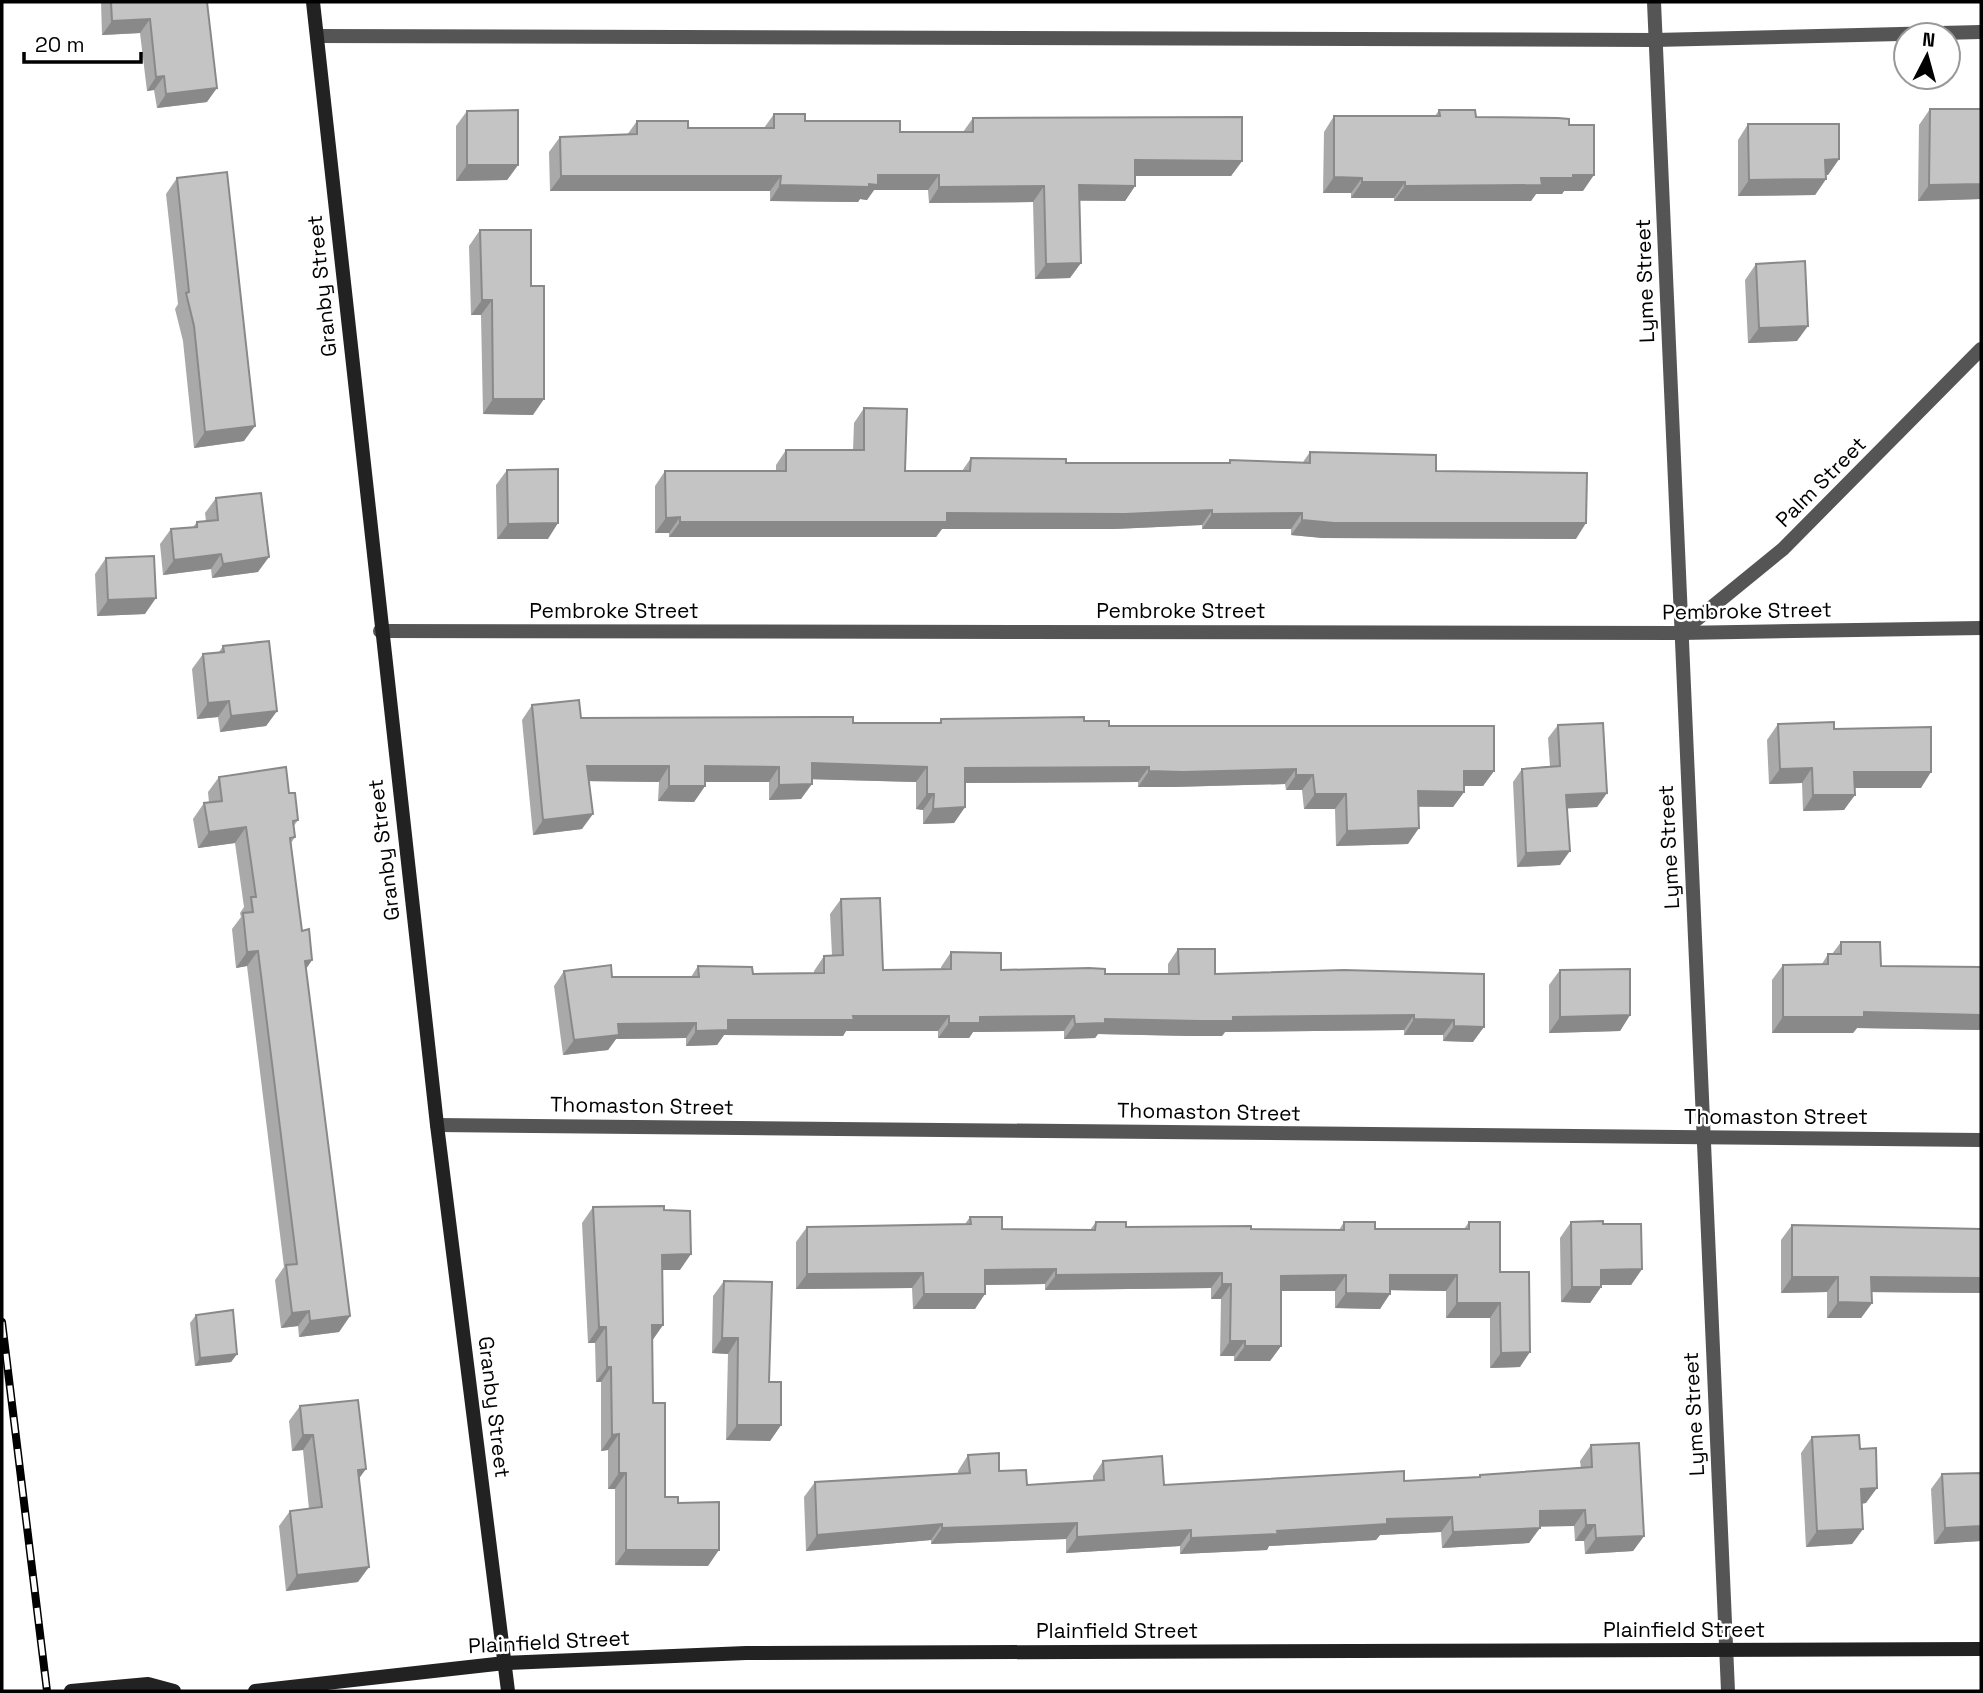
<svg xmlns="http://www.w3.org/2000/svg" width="1983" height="1693" viewBox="0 0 1983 1693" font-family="'Space Grotesk',sans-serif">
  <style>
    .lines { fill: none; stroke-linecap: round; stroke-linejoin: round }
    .street { stroke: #555; stroke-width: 14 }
    .secondary { stroke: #222; stroke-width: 14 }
    .rail-casing { stroke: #000; stroke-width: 8 }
    .rail { stroke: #fff; stroke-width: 5; stroke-dasharray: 16; stroke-linecap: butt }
    .wall { fill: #a9a9a9 }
    .shaded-wall { fill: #898989 }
    .building { fill: #c4c4c4; stroke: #898989; stroke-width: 2 }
    .labels { text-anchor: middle; stroke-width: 5; stroke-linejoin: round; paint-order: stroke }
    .street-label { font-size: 21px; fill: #000; stroke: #fff }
  </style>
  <rect width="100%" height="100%" fill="#fff"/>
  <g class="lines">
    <g class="street">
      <polyline points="1654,2 1728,1691"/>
      <polyline points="317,36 1655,40 1981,32"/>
      <polyline points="380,631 1680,633 1981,628"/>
      <polyline points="1680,633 1783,549 1981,349"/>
      <polyline points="437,1125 1981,1140"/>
    </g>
    <g class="secondary">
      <polyline points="313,2 437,1125 508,1691"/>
      <polyline points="71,1691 148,1684 174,1691"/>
      <polyline points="255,1691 505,1663 746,1653 1981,1649"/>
    </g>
    <g class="rail-casing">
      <polyline id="rail" points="2,1322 47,1691"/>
    </g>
    <use href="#rail" class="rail"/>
  </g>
  <g class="wall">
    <polygon points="101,2 207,2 207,102 157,108 154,90 147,91 140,33 102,35"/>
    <polygon points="1930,109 1981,109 1981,199 1918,201 1919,125"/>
    <polygon points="1439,110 1476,117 1569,125 1583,191 1564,191 1562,194 1536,194 1531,201 1394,201 1394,198 1351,198 1351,193 1323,193 1324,132 1334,116 1435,116"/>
    <polygon points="467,111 518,165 507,180 456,181 456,126"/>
    <polygon points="774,114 805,121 900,132 963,132 973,118 1242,161 1231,176 1135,176 1135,186 1125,201 1080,201 1070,278 1035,279 1033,202 929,203 928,190 874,190 867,200 860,199 858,202 770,201 770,191 550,191 549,152 560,137 627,135 637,121 688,128 764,128"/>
    <polygon points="1748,124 1839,159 1828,175 1826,175 1826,179 1815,195 1738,196 1738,140"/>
    <polygon points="177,178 244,441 194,448 183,341 175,309 178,304 166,194"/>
    <polygon points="480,230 533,415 483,414 481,315 471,315 469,246"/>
    <polygon points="1756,264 1797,341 1748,343 1745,280"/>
    <polygon points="864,408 905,471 962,471 971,458 1066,463 1228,463 1230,460 1303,462 1310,452 1436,471 1576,539 1323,538 1291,535 1291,529 1202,529 1202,525 1114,529 942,529 936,537 669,537 669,533 655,533 655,486 665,471 776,471 776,465 786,450 853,450 854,423"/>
    <polygon points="507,470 548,539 497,539 496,485"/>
    <polygon points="216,498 258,572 212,578 211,569 163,575 160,544 171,529 193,527 197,522 206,521 205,513"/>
    <polygon points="106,558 145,614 97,616 95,574"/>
    <polygon points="223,646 277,711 266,726 220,732 218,717 197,719 192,669 203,654 219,652"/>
    <polygon points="532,705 581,718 853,723 939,723 941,719 1084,721 1109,726 1494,771 1483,786 1464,786 1464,792 1453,807 1418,807 1408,844 1336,846 1335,809 1304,809 1302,790 1286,790 1285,784 1172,787 1138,787 1138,782 965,783 965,807 954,823 923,824 923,810 916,809 916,782 812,779 801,799 769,800 769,782 705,782 705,786 694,802 658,801 659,782 589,781 582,829 533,835 522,720"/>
    <polygon points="1778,724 1834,729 1921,788 1855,788 1844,810 1803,811 1802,783 1769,784 1767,740"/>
    <polygon points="1558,725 1607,793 1597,807 1567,808 1560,865 1517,867 1513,782 1522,769 1550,766 1548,738"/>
    <polygon points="219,777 289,793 298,820 293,827 295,837 291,843 302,931 312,960 306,969 350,1316 339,1332 299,1337 298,1326 281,1328 275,1280 284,1267 247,966 236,968 232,929 241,917 240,913 244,907 235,843 198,848 193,819 204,803 209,803 208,792"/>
    <polygon points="841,899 883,970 941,970 941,967 951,952 1001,970 1105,974 1168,974 1168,964 1178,949 1215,974 1484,974 1473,1042 1443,1041 1443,1035 1404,1035 1404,1030 1225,1032 1222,1036 1190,1036 1098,1034 1095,1038 1064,1039 1064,1031 973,1032 969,1038 938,1038 938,1031 846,1031 843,1036 724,1035 717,1045 686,1046 686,1038 616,1039 608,1050 563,1055 554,986 564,971 612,977 691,977 698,966 753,974 814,973 814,971 824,956 832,955 830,914"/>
    <polygon points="1841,942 1881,966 1981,967 1981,1030 1857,1028 1853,1033 1772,1033 1772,980 1783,965 1822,964 1828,954 1832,954"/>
    <polygon points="1560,970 1630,1015 1620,1031 1549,1033 1549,985"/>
    <polygon points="593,1207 664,1210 680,1270 662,1270 663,1325 652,1340 653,1403 665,1497 708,1566 615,1565 615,1489 608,1489 608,1450 601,1451 601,1382 596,1382 595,1343 588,1343 582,1223"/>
    <polygon points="970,1217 1002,1229 1090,1230 1096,1222 1126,1227 1339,1230 1344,1222 1375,1229 1464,1229 1469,1222 1500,1272 1520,1367 1490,1368 1490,1318 1446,1318 1446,1291 1390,1290 1380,1309 1335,1308 1335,1291 1281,1291 1281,1346 1270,1361 1234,1361 1234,1356 1220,1356 1221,1299 1211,1299 1211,1288 1045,1290 1045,1284 985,1285 975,1309 913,1309 912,1288 796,1289 796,1242 807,1227 965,1224"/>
    <polygon points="1571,1222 1603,1224 1642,1269 1631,1285 1601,1285 1601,1287 1590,1303 1561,1302 1560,1238"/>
    <polygon points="1792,1225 1981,1229 1981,1293 1872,1292 1872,1303 1861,1318 1827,1318 1827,1292 1781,1293 1781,1240"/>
    <polygon points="724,1281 769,1382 781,1425 770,1441 726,1440 728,1354 712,1353 713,1296"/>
    <polygon points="196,1315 237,1354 231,1362 195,1366 190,1323"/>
    <polygon points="300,1406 359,1479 358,1582 286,1591 279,1526 290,1511 309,1509 303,1450 292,1451 289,1421"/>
    <polygon points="1812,1437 1860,1449 1866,1503 1862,1504 1863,1529 1852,1544 1806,1547 1801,1453"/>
    <polygon points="1591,1445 1644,1536 1633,1551 1585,1554 1584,1541 1575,1541 1574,1526 1540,1526 1529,1543 1442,1548 1441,1532 1380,1535 1376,1540 1269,1546 1267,1550 1180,1554 1180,1546 1066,1553 1066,1539 931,1544 931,1540 806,1551 804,1497 815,1482 958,1474 958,1471 968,1455 1027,1485 1093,1481 1093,1476 1103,1461 1164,1485 1404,1481 1478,1477 1480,1475 1581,1468 1580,1461"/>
    <polygon points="1981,1473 1981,1541 1934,1544 1931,1489 1942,1474"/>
  </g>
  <g class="shaded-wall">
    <polygon points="150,19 140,33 102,35 112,21"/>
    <polygon points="164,76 154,90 147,91 156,77"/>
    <polygon points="217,88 207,102 157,108 166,94"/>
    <polygon points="1839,159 1828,175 1814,175 1825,160"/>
    <polygon points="1135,160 1242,161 1231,176 1125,176"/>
    <polygon points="467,165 518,165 507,180 456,181"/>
    <polygon points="878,175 939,175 928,190 874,190 867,200 860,199 858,202 770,201 780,185"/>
    <polygon points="1573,175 1594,175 1583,191 1564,191 1562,194 1536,194 1531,201 1394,201 1405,186 1541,178"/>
    <polygon points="561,176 781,176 770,191 550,191"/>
    <polygon points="1334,177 1362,178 1351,193 1323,193"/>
    <polygon points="1826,179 1815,195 1738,196 1749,180"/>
    <polygon points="1362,182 1405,182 1394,198 1351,198"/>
    <polygon points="1981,184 1981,199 1918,201 1929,185"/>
    <polygon points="1079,185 1135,186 1125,201 1069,200"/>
    <polygon points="1044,186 1033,202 929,203 939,187"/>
    <polygon points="1081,263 1070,278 1035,279 1046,264"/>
    <polygon points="482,300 492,300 481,315 471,315"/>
    <polygon points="1808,326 1797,341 1748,343 1759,328"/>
    <polygon points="493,399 544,399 533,415 483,414"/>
    <polygon points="255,426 244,441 194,448 205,432"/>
    <polygon points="1212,510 1202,525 1114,529 942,529 936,537 669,537 680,522 947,513"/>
    <polygon points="1302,513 1291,529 1202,529 1212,514"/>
    <polygon points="680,517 669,533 655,533 666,518"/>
    <polygon points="1302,520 1586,523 1576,539 1323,538 1291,535"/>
    <polygon points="558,523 548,539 497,539 508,524"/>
    <polygon points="221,554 211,569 163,575 174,560"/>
    <polygon points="269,557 258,572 212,578 223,564"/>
    <polygon points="156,598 145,614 97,616 108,600"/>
    <polygon points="229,701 218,717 197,719 208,703"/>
    <polygon points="277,711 266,726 220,732 231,716"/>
    <polygon points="812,763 927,767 916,782 802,779"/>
    <polygon points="587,766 669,766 659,782 577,781"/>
    <polygon points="705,766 779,767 769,782 694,782"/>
    <polygon points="1149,767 1138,782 954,783 965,768"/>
    <polygon points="1812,768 1802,783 1769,784 1780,769"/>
    <polygon points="1296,769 1285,784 1172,787 1138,787 1149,771"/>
    <polygon points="1464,771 1494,771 1483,786 1453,786"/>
    <polygon points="1854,772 1931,772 1921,788 1843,788"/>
    <polygon points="1296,775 1313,775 1302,790 1286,790"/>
    <polygon points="812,784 801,799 769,800 779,785"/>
    <polygon points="669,786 705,786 694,802 658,801"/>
    <polygon points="1418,791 1464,792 1453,807 1407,806"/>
    <polygon points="1607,793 1597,807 1557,809 1566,795"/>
    <polygon points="927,794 934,794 923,810 916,809"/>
    <polygon points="1315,794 1346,794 1335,809 1304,809"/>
    <polygon points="1813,795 1855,795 1844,810 1803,811"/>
    <polygon points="965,807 954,823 923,824 933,809"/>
    <polygon points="593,814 582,829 533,835 543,820"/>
    <polygon points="246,827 235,843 198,848 209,832"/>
    <polygon points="1419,828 1408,844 1336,846 1347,831"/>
    <polygon points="1570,851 1560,865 1517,867 1526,853"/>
    <polygon points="258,951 247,966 236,968 247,952"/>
    <polygon points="312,960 301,976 305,961"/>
    <polygon points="1864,1012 1981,1015 1981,1030 1857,1028 1853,1033 1772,1033 1783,1017"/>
    <polygon points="1414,1015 1404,1030 1225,1032 1222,1036 1190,1036 1098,1034 1095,1038 1064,1039 1075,1024 1105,1019"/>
    <polygon points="1630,1015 1620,1031 1549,1033 1560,1017"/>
    <polygon points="853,1016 949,1016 938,1031 846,1031 843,1036 724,1035 717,1045 686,1046 696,1031 728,1020"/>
    <polygon points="1074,1016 1064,1031 973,1032 969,1038 938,1038 949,1023 980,1017"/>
    <polygon points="1414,1019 1454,1020 1443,1035 1404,1035"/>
    <polygon points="696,1023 686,1038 616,1039 608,1050 563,1055 574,1040 618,1024"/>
    <polygon points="1454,1026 1484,1027 1473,1042 1443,1041"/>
    <polygon points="691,1254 680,1270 651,1270 662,1255"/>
    <polygon points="1056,1269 1045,1284 975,1285 985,1270"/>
    <polygon points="1642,1269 1631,1285 1590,1285 1601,1270"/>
    <polygon points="923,1273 912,1288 796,1289 807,1274"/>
    <polygon points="1222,1273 1211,1288 1045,1290 1056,1275"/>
    <polygon points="1346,1275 1335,1291 1271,1291 1281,1276"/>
    <polygon points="1390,1275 1457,1275 1446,1291 1379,1290"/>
    <polygon points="1792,1277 1838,1277 1827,1292 1781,1293"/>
    <polygon points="1871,1277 1981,1278 1981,1293 1860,1292"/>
    <polygon points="1222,1284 1231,1284 1221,1299 1211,1299"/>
    <polygon points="1572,1287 1601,1287 1590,1303 1561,1302"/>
    <polygon points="1346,1293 1390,1294 1380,1309 1335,1308"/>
    <polygon points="924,1294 985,1294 975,1309 913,1309"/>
    <polygon points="1838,1302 1872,1303 1861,1318 1827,1318"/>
    <polygon points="1457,1303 1500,1303 1490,1318 1446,1318"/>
    <polygon points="309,1311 298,1326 281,1328 292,1313"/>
    <polygon points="350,1316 339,1332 299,1337 310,1321"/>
    <polygon points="652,1325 663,1325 652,1341"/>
    <polygon points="599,1327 606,1327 595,1343 588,1343"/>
    <polygon points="722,1338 738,1338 728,1354 712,1353"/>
    <polygon points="1230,1341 1245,1341 1234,1356 1220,1356"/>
    <polygon points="1245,1346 1281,1346 1270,1361 1234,1361"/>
    <polygon points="1530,1352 1520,1367 1490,1368 1501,1353"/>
    <polygon points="237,1354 231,1362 195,1366 200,1358"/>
    <polygon points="607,1367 611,1367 601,1382 596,1382"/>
    <polygon points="737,1425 781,1425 770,1441 726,1440"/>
    <polygon points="619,1434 608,1450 601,1451 612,1435"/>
    <polygon points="303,1435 313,1435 303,1450 292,1451"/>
    <polygon points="366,1469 355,1484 358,1470"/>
    <polygon points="619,1473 626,1473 615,1489 608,1489"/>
    <polygon points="1877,1488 1866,1503 1851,1504 1861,1489"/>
    <polygon points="1585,1510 1574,1526 1529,1527 1540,1511"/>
    <polygon points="1452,1517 1441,1532 1380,1535 1376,1540 1269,1546 1267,1550 1180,1554 1191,1538 1277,1531 1387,1519"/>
    <polygon points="1077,1523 1066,1539 931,1544 942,1528"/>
    <polygon points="942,1524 931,1540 806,1551 817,1535"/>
    <polygon points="1586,1525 1595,1525 1584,1541 1575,1541"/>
    <polygon points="1981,1526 1981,1541 1934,1544 1945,1528"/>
    <polygon points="1540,1528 1529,1543 1442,1548 1453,1532"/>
    <polygon points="1863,1529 1852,1544 1806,1547 1817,1531"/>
    <polygon points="1191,1530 1180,1546 1066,1553 1077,1537"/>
    <polygon points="1644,1536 1633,1551 1585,1554 1596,1538"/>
    <polygon points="626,1550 719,1550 708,1566 615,1565"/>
    <polygon points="369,1567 358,1582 286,1591 297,1575"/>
  </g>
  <g class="building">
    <polygon points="111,2 207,2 217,88 166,94 164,76 156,77 150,19 112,21"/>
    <polygon points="1930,109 1981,109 1981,184 1929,185"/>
    <polygon points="518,110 518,165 467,165 467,111"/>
    <polygon points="1439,110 1475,110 1476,117 1558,118 1569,119 1569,125 1594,125 1594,175 1573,175 1573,178 1541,178 1542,185 1405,186 1405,182 1362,182 1362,178 1334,177 1334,116 1440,116"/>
    <polygon points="774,114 805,114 805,121 900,121 900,132 973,132 973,118 1242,117 1242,161 1135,160 1135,186 1079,185 1081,263 1046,264 1044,186 939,187 939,175 878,175 878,185 869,184 869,187 780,185 781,176 561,176 560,137 637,134 637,121 688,121 688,128 774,128"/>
    <polygon points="1748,124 1839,124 1839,159 1825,160 1826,179 1749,180"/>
    <polygon points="227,172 255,426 205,432 194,326 186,293 189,292 177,178"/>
    <polygon points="480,230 531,230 531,286 544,286 544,399 493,399 492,300 482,300"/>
    <polygon points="1805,261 1808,326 1759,328 1756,264"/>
    <polygon points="864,408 907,409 905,471 970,471 971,458 1066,459 1066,463 1230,463 1230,460 1310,463 1310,452 1436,455 1436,471 1587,473 1586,523 1334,523 1302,520 1302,513 1212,514 1212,510 1125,514 947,513 947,522 680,522 680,517 666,518 665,471 786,471 786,450 864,450"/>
    <polygon points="558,469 558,523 508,524 507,470"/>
    <polygon points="261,493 269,557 223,564 221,554 174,560 171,529 197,527 197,522 218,520 216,498"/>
    <polygon points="154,556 156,598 108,600 106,558"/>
    <polygon points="269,641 277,711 231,716 229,701 208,703 203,654 224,652 223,646"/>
    <polygon points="579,700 581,718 820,717 853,717 853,723 941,723 941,719 1084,717 1084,721 1109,721 1109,726 1494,726 1494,771 1464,771 1464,792 1418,791 1419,828 1347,831 1346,794 1315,794 1313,775 1296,775 1296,769 1183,772 1149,771 1149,767 965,768 965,807 933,809 934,794 927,794 927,767 812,763 812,784 779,785 779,767 705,766 705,786 669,786 669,766 587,766 593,814 543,820 532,705"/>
    <polygon points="1834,722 1834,729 1931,727 1931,772 1854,772 1855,795 1813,795 1812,768 1780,769 1778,724"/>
    <polygon points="1603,723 1607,793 1566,795 1570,851 1526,853 1522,769 1560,766 1558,725"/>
    <polygon points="286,767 289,793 295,793 298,820 293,821 295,837 290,838 302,931 309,929 312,960 305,961 350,1316 310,1321 309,1311 292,1313 286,1265 297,1264 258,951 247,952 243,913 253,912 251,897 256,897 246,827 209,832 204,803 222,801 219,777"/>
    <polygon points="880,898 883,970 951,969 951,952 1001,953 1001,970 1089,968 1105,969 1105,974 1179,974 1178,949 1215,949 1215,974 1344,970 1484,974 1484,1027 1454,1026 1454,1020 1414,1019 1414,1015 1233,1017 1233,1021 1200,1021 1105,1019 1105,1023 1075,1024 1074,1016 980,1017 980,1023 949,1023 949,1016 853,1016 854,1020 728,1020 728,1030 696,1031 696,1023 618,1024 619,1035 574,1040 564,971 611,965 612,977 699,977 698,966 752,967 753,974 824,973 824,956 843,955 841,899"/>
    <polygon points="1841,942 1880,942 1881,966 1981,967 1981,1015 1864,1012 1864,1017 1783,1017 1783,965 1828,964 1828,954 1841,954"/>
    <polygon points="1630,969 1630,1015 1560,1017 1560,970"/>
    <polygon points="664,1206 664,1210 690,1211 691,1254 662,1255 663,1325 652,1325 653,1403 665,1403 665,1497 678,1497 678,1503 719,1502 719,1550 626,1550 626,1473 619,1473 619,1434 612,1435 611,1367 607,1367 606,1327 599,1327 593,1207"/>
    <polygon points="970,1217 1002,1217 1002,1229 1095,1230 1096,1222 1126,1222 1126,1227 1251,1226 1251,1229 1344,1230 1344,1222 1375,1222 1375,1229 1469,1229 1469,1222 1500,1222 1500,1272 1529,1272 1530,1352 1501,1353 1500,1303 1457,1303 1457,1275 1390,1275 1390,1294 1346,1293 1346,1275 1281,1276 1281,1346 1245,1346 1245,1341 1230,1341 1231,1284 1222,1284 1222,1273 1056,1275 1056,1269 985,1270 985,1294 924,1294 923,1273 807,1274 807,1227 971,1224"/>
    <polygon points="1603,1221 1603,1224 1641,1224 1642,1269 1601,1270 1601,1287 1572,1287 1571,1222"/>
    <polygon points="1792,1225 1981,1229 1981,1278 1871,1277 1872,1303 1838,1302 1838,1277 1792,1277"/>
    <polygon points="724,1281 772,1282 769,1382 781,1382 781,1425 737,1425 738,1338 722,1338"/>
    <polygon points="233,1310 237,1354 200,1358 196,1315"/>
    <polygon points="358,1400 366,1469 358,1470 369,1567 297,1575 290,1511 322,1507 313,1435 303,1435 300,1406"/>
    <polygon points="1859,1435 1860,1449 1876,1448 1877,1488 1861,1489 1863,1529 1817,1531 1812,1437"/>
    <polygon points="1639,1443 1644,1536 1596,1538 1595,1525 1586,1525 1585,1510 1540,1511 1540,1528 1453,1532 1452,1517 1387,1519 1387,1524 1277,1531 1278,1534 1191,1538 1191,1530 1077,1537 1077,1523 942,1528 942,1524 817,1535 815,1482 970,1473 968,1455 999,1453 999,1471 1026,1470 1027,1485 1104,1480 1103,1461 1162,1456 1164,1485 1404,1471 1404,1481 1480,1477 1480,1475 1592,1467 1591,1445"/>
    <polygon points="1981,1473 1981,1526 1945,1528 1942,1474"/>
  </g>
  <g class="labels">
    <g class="street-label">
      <text transform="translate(1645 281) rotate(-92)" y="7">Lyme Street</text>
      <text transform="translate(322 286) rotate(-96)" y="7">Granby Street</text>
      <text transform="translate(1821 482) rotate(-45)" y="7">Palm Street</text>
      <text x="614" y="618">Pembroke Street</text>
      <text x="1181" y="618">Pembroke Street</text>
      <text transform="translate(1747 611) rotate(-1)" y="7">Pembroke Street</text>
      <text transform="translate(1669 847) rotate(-93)" y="7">Lyme Street</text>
      <text transform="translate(384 850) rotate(-97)" y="7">Granby Street</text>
      <text transform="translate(642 1106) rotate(1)" y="7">Thomaston Street</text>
      <text transform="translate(1209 1112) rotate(1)" y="7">Thomaston Street</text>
      <text x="1776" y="1124">Thomaston Street</text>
      <text transform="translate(494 1407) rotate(83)" y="7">Granby Street</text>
      <text transform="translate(1694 1414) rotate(-93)" y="7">Lyme Street</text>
      <text x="1684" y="1637">Plainfield Street</text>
      <text x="1117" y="1638">Plainfield Street</text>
      <text transform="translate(549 1642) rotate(-3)" y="7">Plainfield Street</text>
    </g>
  </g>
  <rect width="1983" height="1693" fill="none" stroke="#000000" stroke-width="7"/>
  <g transform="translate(1927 56) rotate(6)"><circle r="33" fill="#ffffff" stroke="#999999" stroke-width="2"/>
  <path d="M0-5L12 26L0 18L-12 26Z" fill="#000000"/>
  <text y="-10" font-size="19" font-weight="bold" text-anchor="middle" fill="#000000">N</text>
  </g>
  <path d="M24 52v10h117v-10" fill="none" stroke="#000000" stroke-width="3.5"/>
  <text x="35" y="52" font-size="21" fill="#000000" stroke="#ffffff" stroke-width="5" paint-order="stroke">20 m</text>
</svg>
